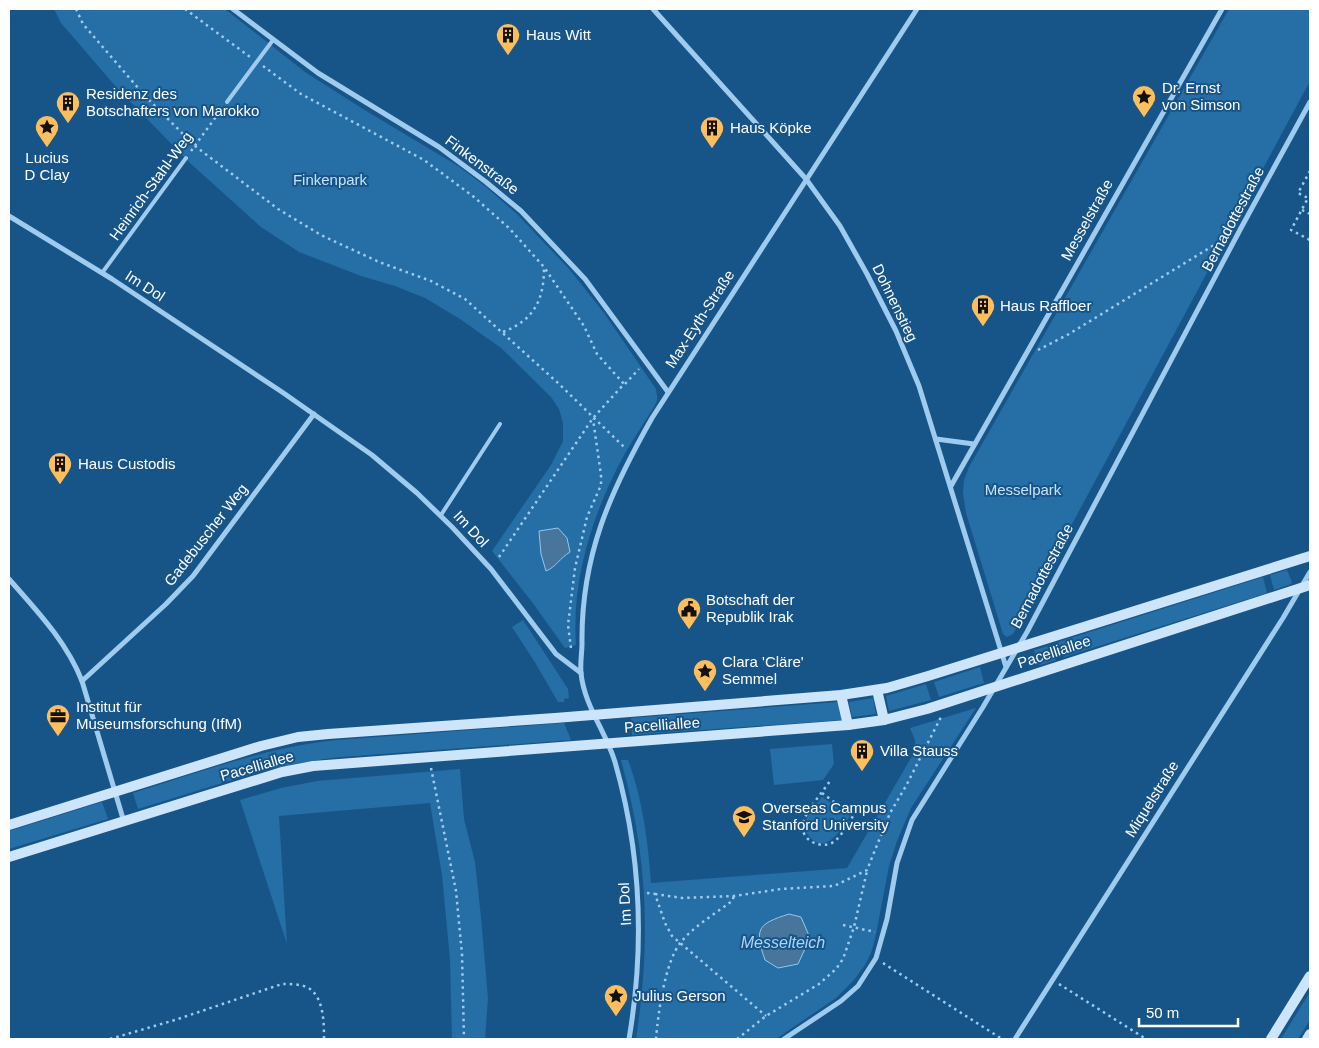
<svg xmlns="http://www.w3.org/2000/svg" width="1319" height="1048" viewBox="0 0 1319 1048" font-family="Arial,sans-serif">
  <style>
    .green { fill: #266ea6 }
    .water { fill: #48759c; stroke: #91c8f1 }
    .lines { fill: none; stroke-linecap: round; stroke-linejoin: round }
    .path { stroke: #9fcbee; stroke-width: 2.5; stroke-dasharray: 2.5 4; stroke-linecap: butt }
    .lane { stroke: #9fcbee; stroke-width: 4 }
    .street { stroke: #9fcbee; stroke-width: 5 }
    .secondary { stroke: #cce5fa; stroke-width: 10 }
    .labels { text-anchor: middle; stroke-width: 4; stroke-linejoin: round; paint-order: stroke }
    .poi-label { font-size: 15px; fill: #fff; stroke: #175589; text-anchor: start }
    .street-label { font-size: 15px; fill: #fff; stroke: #175589 }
    .park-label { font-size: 15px; fill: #c5e3fa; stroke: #175589 }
    .water-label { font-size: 16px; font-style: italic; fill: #abd5f6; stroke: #175589 }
  </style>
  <rect width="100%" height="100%" fill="#175589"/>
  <g class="green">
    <path d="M54,9H225L305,72L363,109L458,166L486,187L518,215L570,270L604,313L656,389C656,392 658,397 657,400C656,406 645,420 642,426C630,444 619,463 610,483C587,533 572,589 576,645L565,648L532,602L492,551L551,465L563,441V423L559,409L551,397L501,348L460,319L425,298L395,286L361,276L299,252L261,227L190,163L117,88L61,23Z"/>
    <polygon points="1229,9 1310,9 1310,81 1013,634 1007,637 1003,634 966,513 963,492 964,480 969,467"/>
    <polygon points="1287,570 1292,582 1291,584 1274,590 1270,575"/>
    <polygon points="1263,577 1267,593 1064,657 1058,642"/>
    <polygon points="523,620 568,689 569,698 564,699 564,702 558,702 536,664 512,627"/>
    <polygon points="1051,645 1056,660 1041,665 1038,664 1034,650"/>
    <polygon points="980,667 984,683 939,697 934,682"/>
    <polygon points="926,684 931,700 889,711 886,696"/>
    <polygon points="873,698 876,714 852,717 849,702"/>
    <polygon points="838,702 842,720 632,735 631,718"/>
    <path d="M976,708L911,808L897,841L889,866L875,939L871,953L865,965L854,980L836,998L776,1039H636C651,939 648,858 621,760H628C643,800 648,842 651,883L847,868L915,751V740L910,728Z"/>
    <path d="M564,723L571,740L341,757C271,764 205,789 138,809L133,793C200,772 267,747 337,740Z"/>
    <polygon points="832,744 834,764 823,780 774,785 770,749"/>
    <polygon points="460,769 464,819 475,862 481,917 488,998 485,1039 452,1039 450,959 442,875 430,803 279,816 287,944 240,800 281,788 317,781"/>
    <path d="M822,797L850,816C842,828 826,856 810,837C806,833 804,828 805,823C807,814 817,804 822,797Z"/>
    <polygon points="102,802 108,819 9,849 9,831"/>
    <polygon points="1310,992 1310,1020 1298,1039 1281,1039"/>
  </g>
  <g class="water">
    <path d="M558,528L567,538L570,552C560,558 556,567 546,571L541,554L539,531Z"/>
    <path d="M789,914L801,917L810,938L798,964L778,968L765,960C754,928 758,924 789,914Z"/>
  </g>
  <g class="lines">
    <g class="path">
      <polyline points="76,9 83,24 101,45 145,96 195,146 278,209 321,235 379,262 431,281 465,299 558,383 625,448"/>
      <polyline points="185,9 250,57"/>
      <polyline points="263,66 301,94 424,160 474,197 509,228 544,267 584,326 597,354 624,384 593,418 497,560"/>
      <polyline points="191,151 223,107"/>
      <polyline points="1310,171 1298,193 1308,198 1291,230 1310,240"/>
      <polyline points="1302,210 1310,214"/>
      <path d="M503,332C534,320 544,300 544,268"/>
      <polyline points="1038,350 1069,334 1224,239"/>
      <polyline points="625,384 639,369"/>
      <polyline points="571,648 568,625 575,568 587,517 601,485 601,475 593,419"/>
      <polyline points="431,768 456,891 462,954 464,1039"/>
      <path d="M822,793L853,816C848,824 842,835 835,841C821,852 796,838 804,820C809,807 822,793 830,781"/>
      <polyline points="647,893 655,894 665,923 672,936 766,1016"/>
      <polyline points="655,894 682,898 734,896 781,889 834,886 867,870 890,813 906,786 941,717"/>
      <polyline points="843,925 875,932"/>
      <polyline points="883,963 1002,1039"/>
      <polyline points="1059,984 1146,1039"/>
      <path d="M110,1039L175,1020L282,984C291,984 303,984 310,989C324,999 324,1024 324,1039"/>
      <path d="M656,1039C658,1014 665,961 681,942C694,926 715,914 732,901L734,896"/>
      <polyline points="737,1039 766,1016 819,984 836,969 843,959 854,927 867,871"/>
    </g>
    <g class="lane">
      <polyline points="227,102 273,40"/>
      <polyline points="102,273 186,158"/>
      <polyline points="441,515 500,424"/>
    </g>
    <g class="street">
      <polyline points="233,9 318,73 439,147 486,182 521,211 585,279 668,392"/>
      <polyline points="653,9 806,179 840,226 867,274 896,331 919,386 1006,667"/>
      <polyline points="9,216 112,279 282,392 372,455 417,493 452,527 491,569 556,654 581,673"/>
      <polyline points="936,439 974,444"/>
      <polyline points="951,486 1222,9"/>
      <path d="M9,579C37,611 66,641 82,681L124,822"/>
      <polyline points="82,681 166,604 193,576 314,414"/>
      <path d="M629,1039C645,945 641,853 615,762C606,732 584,705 581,673C580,663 582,653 582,643C581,556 610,492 652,418L917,9"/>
      <polyline points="784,1039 841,1001 858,986 876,958 887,919 897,863 912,820 983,707 1027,632 1241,228 1310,102"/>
      <polyline points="1015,1039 1283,618 1310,572"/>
    </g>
    <g class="secondary">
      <polyline points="877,690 884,720"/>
      <polyline points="841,695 848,725"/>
      <polyline points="9,825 261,746 298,737 328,734 555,718 841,695 887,688 928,676 1310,556"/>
      <polyline points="9,857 282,772 313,766 848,725 884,720 927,709 1310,585"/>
      <polyline points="1271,1039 1310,976"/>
      <polyline points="1307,1039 1310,1034"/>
    </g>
  </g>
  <defs>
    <g id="building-pin" transform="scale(1.25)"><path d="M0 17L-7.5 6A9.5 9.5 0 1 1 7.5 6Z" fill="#ffbe5c" stroke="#175589"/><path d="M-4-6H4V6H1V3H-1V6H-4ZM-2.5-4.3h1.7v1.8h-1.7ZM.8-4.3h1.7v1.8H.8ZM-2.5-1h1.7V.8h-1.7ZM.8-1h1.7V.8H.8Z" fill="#111"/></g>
    <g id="sight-pin" transform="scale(1.25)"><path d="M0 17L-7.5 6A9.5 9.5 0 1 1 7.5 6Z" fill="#ffbe5c" stroke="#175589"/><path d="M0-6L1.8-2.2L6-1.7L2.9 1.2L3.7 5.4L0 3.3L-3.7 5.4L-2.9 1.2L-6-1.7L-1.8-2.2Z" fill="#111"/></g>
    <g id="civic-pin" transform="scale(1.25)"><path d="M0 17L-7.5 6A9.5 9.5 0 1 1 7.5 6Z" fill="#ffbe5c" stroke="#175589"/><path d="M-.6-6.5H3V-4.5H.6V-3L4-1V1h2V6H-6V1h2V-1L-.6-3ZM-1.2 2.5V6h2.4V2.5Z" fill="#111"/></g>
    <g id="office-pin" transform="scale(1.25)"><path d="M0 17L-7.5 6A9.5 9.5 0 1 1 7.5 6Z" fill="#ffbe5c" stroke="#175589"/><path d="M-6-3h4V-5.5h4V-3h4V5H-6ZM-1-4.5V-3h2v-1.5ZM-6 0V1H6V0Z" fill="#111"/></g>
    <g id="university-pin" transform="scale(1.25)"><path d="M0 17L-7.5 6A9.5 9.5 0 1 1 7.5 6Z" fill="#ffbe5c" stroke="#175589"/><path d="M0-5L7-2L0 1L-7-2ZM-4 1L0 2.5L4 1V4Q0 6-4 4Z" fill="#111"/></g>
  </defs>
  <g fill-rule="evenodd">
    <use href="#building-pin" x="508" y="35"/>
    <use href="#sight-pin" x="1144" y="97"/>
    <use href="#building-pin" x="68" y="103"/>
    <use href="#sight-pin" x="47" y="127"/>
    <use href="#building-pin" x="712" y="128"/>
    <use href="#building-pin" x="983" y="306"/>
    <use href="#building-pin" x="60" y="464"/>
    <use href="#civic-pin" x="689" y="609"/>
    <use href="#sight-pin" x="705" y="671"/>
    <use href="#office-pin" x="58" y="716"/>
    <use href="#building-pin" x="862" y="751"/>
    <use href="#university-pin" x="744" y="817"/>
    <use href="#sight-pin" x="616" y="996"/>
  </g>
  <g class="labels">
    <g class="poi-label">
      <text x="526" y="40">Haus Witt</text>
      <text x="1162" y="93">Dr. Ernst<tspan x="1162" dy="17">von Simson</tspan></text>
      <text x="86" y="99">Residenz des<tspan x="86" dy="17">Botschafters von Marokko</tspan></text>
      <text x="730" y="133">Haus Köpke</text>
      <text x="47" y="163" text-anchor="middle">Lucius<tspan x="47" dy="17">D Clay</tspan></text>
      <text x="1000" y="311">Haus Raffloer</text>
      <text x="78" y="469">Haus Custodis</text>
      <text x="706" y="605">Botschaft der<tspan x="706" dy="17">Republik Irak</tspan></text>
      <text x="722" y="667">Clara 'Cläre'<tspan x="722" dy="17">Semmel</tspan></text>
      <text x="76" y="712">Institut für<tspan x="76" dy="17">Museumsforschung (IfM)</tspan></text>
      <text x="880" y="756">Villa Stauss</text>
      <text x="762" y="813">Overseas Campus<tspan x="762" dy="17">Stanford University</tspan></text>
      <text x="634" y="1001">Julius Gerson</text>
    </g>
    <g class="street-label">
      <text transform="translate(482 165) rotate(37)" y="5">Finkenstraße</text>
      <text transform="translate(151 186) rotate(-54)" y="5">Heinrich-Stahl-Weg</text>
      <text transform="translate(1233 219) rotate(-62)" y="5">Bernadottestraße</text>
      <text transform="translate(1087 220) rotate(-61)" y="5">Messelstraße</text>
      <text transform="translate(145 286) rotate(33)" y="5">Im Dol</text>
      <text transform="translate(895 303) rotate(64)" y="5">Dohnenstieg</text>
      <text transform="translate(700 319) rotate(-57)" y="5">Max-Eyth-Straße</text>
      <text transform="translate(471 529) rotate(47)" y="5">Im Dol</text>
      <text transform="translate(206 535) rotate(-52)" y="5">Gadebuscher Weg</text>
      <text transform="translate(1042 576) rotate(-62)" y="5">Bernadottestraße</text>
      <text transform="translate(1054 652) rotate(-18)" y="5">Pacelliallee</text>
      <text transform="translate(662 725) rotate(-4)" y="5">Pacelliallee</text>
      <text transform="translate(257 766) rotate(-16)" y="5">Pacelliallee</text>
      <text transform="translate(1152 799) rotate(-58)" y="5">Miquelstraße</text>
      <text transform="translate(625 904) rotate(-93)" y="5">Im Dol</text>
    </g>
    <g class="park-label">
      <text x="330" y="185">Finkenpark</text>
      <text x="1023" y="495">Messelpark</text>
    </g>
    <g class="water-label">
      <text x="783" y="948">Messelteich</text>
    </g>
  </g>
  <rect width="1319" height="1048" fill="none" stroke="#ffffff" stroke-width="20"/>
  <path d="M1139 1018v8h99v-8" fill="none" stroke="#ffffff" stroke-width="2.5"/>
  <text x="1146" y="1018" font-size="15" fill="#ffffff" stroke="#175589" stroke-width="4" paint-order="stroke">50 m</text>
</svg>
